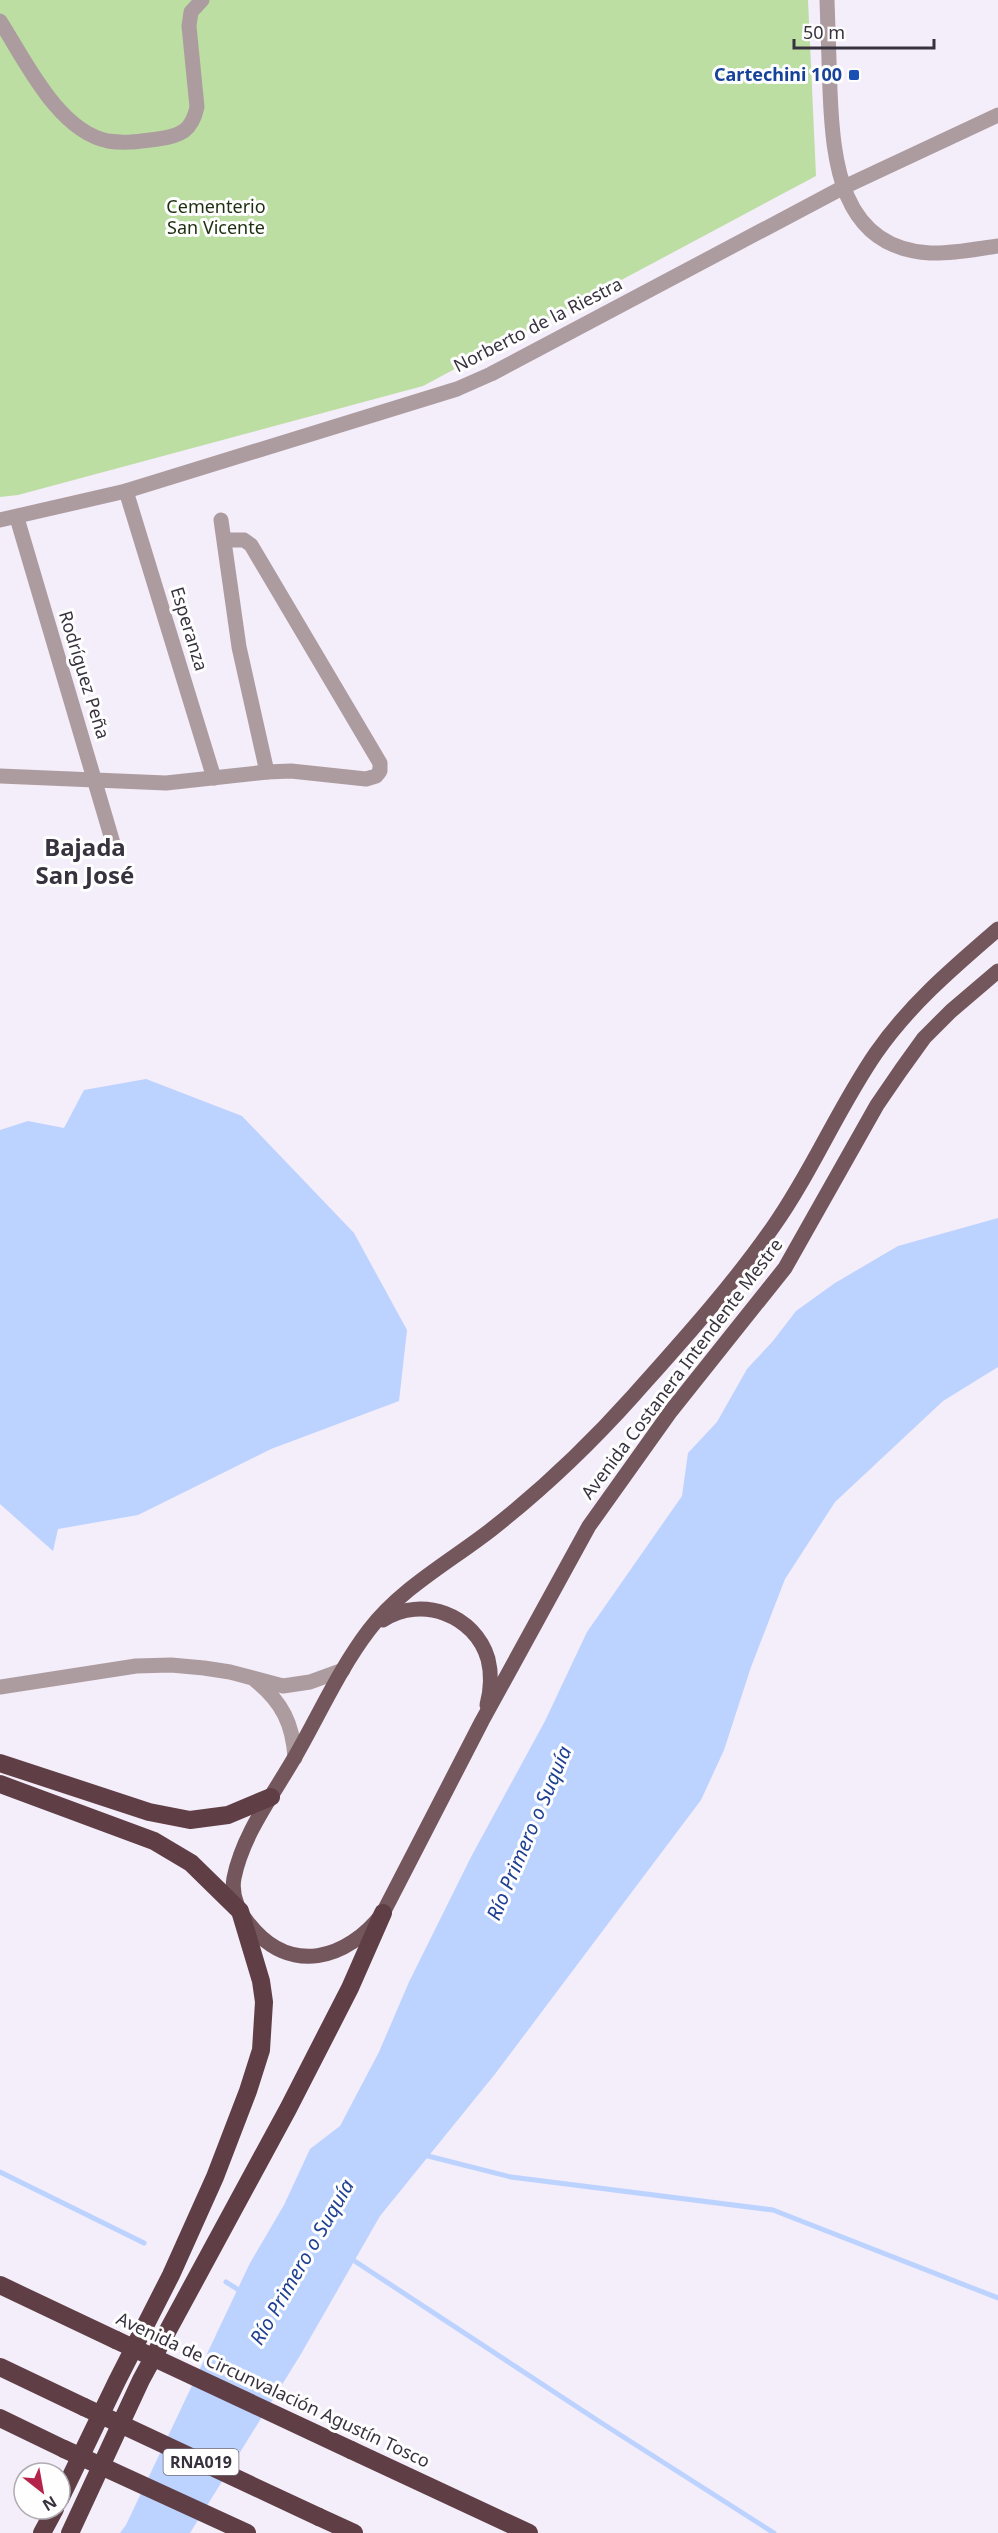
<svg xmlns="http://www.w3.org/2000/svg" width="998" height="2533" viewBox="0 0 998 2533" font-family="'Noto Sans',sans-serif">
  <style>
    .green { fill: #bddea3 }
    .water { fill: #bcd2ff }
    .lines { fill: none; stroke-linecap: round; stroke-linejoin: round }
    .stream { stroke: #bcd2ff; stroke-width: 5 }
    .minor { stroke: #ad9c9f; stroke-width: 15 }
    .major { stroke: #74575c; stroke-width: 15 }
    .highway { stroke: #5f3f45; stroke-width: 18 }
    .highway-bridge { stroke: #5f3f45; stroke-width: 18 }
    .transit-dot { fill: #1a4fb4; stroke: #fefefe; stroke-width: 2 }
    .labels { text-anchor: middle; stroke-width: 6; stroke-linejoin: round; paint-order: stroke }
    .shield { fill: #fefefe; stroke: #736f78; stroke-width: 1.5 }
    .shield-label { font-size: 16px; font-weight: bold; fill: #38323f }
    .transit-label { font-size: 18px; font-weight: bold; fill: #164399; stroke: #fefefe; text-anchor: end }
    .park-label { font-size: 18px; fill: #1e2f0f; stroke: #fefefe }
    .street-label { font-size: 18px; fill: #38323f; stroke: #fefefe }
    .water-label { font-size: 20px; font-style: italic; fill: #1e3f92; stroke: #fefefe }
    .district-label { font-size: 24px; font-weight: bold; fill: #38323f; stroke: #fefefe }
  </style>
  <rect width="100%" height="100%" fill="#f4edfa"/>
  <polygon class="green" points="0,0 808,0 816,176 423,386 18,495 0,497"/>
  <g class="water">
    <polygon points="146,1079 242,1116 354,1233 407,1330 399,1401 271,1449 138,1515 58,1529 53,1551 0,1504 0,1130 28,1121 64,1128 84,1090"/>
    <polygon points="998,1218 998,1367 943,1401 835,1502 785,1579 751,1667 724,1750 701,1800 495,2074 380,2216 301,2354 190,2533 120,2533 126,2525 250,2263 284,2205 310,2149 340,2126 379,2052 409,1982 471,1857 545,1721 587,1632 682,1496 688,1453 717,1422 747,1369 773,1341 796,1311 835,1283 898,1246"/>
  </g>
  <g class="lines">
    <g class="stream">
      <polyline points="424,2155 511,2177 773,2210 998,2298"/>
      <polyline points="0,2172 144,2243"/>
      <polyline points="350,2258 600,2422 774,2533"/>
      <polyline points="226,2282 242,2292"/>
    </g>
    <g class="minor">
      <path d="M827,0C828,30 829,61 830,91C833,161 840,248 930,253C952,254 976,249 998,246"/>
      <path d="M0,21C25,60 58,131 108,141C125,144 141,141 158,139C180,136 192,131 197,107L189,26L191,12L202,0"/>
      <polyline points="126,491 214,778"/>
      <polyline points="17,518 113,843"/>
      <polyline points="0,520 126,491 457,389 491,374 842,188 998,115"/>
      <polyline points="221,520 239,647 267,772"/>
      <polyline points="0,776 166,783 267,772 291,771 366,779 376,776 380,771 380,763 251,545 244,540 225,540"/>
      <path d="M256,1681C282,1702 293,1724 295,1758"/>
      <polyline points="0,1687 136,1666 171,1665 204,1668 230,1672 283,1686 310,1682 343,1670"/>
    </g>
    <g class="major">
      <path d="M998,929C954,967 910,1004 876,1053C838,1108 812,1172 773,1227C732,1286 682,1341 634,1395C591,1443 543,1489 492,1529C451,1561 401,1588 369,1630C340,1668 320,1713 296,1755C274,1794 243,1833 234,1878C231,1895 238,1911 249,1924C290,1976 347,1960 383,1913L482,1721L589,1526L671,1411L785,1268L877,1105L901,1070L924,1038L951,1011L998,971"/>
      <path d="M383,1620C422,1595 475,1615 488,1659C492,1675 491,1690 487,1705"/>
    </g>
    <g class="highway">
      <polyline points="0,1763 149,1812 190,1820 228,1815 271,1797"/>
      <polyline points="0,1784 154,1841 191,1863 240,1911 261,1981 264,2002 261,2050 248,2091 215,2177 171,2275 117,2381 60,2499"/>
      <polyline points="0,2285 116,2340"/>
      <polyline points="0,2367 84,2407"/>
      <polyline points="0,2418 64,2449"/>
      <polyline points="351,2450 529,2533"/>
      <polyline points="319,2517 354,2533"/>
      <polyline points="42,2533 55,2509"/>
      <polyline points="70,2533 141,2380 288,2109 350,1988 383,1913"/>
    </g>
    <g class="highway-bridge">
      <polyline points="116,2340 351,2450"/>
      <polyline points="84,2407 319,2517"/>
      <polyline points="64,2449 247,2533"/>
    </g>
  </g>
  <rect class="transit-dot" x="848" y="69" width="12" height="12" rx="3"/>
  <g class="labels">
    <rect class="shield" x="163.5" y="2449" width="75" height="26" rx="4.5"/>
    <g class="shield-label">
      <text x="201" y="2468">RNA019</text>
    </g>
    <g class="transit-label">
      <text x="842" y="81">Cartechini 100</text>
    </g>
    <g class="park-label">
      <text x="216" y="213">Cementerio<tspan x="216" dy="21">San Vicente</tspan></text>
    </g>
    <g class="street-label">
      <text transform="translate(538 325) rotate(-27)" y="6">Norberto de la Riestra</text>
      <text transform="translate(189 629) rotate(73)" y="6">Esperanza</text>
      <text transform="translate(84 675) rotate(73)" y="6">Rodríguez Peña</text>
      <text transform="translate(682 1369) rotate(-53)" y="6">Avenida Costanera Intendente Mestre</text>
      <text transform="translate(273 2390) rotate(25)" y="6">Avenida de Circunvalación Agustín Tosco</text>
    </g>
    <g class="water-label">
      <text transform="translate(529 1833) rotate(-67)" y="7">Río Primero o Suquía</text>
      <text transform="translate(302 2262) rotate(-60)" y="7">Río Primero o Suquía</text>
    </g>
    <g class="district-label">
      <text x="85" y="856">Bajada<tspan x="85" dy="28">San José</tspan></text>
    </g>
  </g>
  <g transform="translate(42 2491) rotate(149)"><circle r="28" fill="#fefefe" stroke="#afacb2" stroke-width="1.5"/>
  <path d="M0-4.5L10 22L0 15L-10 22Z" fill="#b42349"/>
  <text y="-9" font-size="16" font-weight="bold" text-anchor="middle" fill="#38323f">N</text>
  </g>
  <path d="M794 39v9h140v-9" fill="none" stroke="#38323f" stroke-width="3"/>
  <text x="803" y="39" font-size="18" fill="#38323f" stroke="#fefefe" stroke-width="4.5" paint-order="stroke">50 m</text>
</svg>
